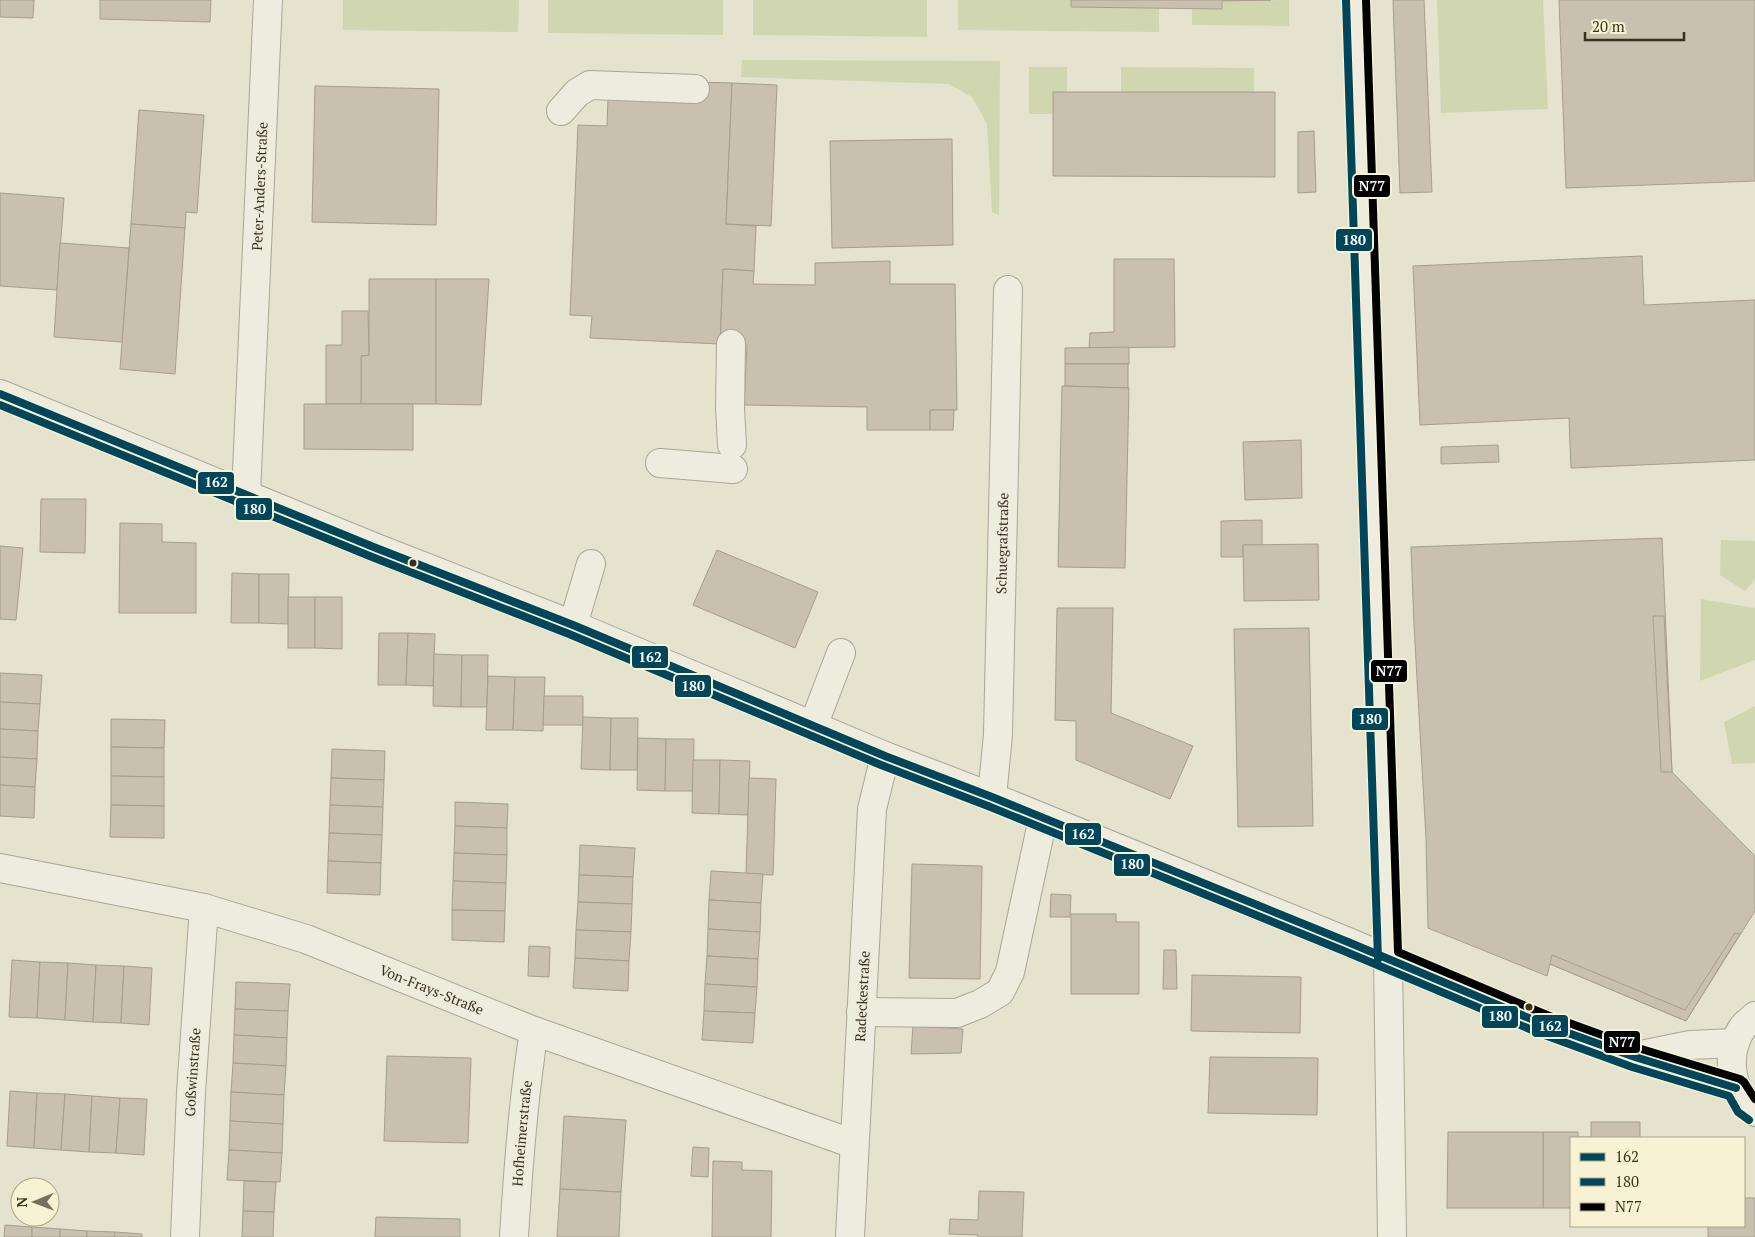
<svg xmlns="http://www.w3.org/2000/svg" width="1755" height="1237" viewBox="0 0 1755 1237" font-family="'PT Serif',serif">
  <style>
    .green { fill: #d0d7b0 }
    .building { fill: #c9c0af; stroke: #a69e8d }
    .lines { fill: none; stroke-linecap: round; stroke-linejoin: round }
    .minor-casing { stroke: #aaa697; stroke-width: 30 }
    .minor { stroke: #eeebdf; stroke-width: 28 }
    .bus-1-casing { stroke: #f6f2d3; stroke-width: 11 }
    .bus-2-casing { stroke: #f6f2d3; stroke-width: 11 }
    .bus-3-casing { stroke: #f6f2d3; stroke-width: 11 }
    .bus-1 { stroke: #00465a; stroke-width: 8 }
    .bus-2 { stroke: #00465a; stroke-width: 8 }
    .bus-3 { stroke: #000; stroke-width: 8 }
    .bus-dot { fill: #3a301e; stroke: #f6f2d3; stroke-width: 2 }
    .labels { text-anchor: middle; stroke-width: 4; stroke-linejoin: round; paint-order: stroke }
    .street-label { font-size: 14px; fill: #3a301e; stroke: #f6f2d3 }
    .line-badge { stroke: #f6f2d3; stroke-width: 2 }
    .badge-label { font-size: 14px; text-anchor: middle; font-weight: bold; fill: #fff }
  </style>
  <rect width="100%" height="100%" fill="#e5e2ce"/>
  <g class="green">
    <polygon points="343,0 519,0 518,32 343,30"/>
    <polygon points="548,0 723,0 723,35 548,33"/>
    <polygon points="753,0 927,0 927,37 753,35"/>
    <polygon points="958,0 1071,0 1071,7 1159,8 1159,32 958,30"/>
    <polygon points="1289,0 1289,26 1192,25 1192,8 1221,9 1222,1"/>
    <polygon points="1437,0 1543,0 1548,109 1441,113"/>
    <polygon points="742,60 1000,61 999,215 992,212 987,124 972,97 949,84 741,77"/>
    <polygon points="1029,67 1067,67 1067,92 1053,92 1054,114 1029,114"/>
    <polygon points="1121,67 1254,68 1254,92 1121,92"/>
    <polygon points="1721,540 1755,541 1755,579 1745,591 1720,575"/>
    <polygon points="1701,599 1755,608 1755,660 1700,681"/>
    <polygon points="1755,706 1755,763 1732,764 1724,722"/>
  </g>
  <g class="building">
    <polygon points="0,0 34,0 33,18 0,17"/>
    <polygon points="100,0 211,0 210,22 100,19"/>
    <polygon points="1071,0 1271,0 1222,1 1222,9 1071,7"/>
    <polygon points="1393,0 1424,0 1432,192 1400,193"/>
    <polygon points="1559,0 1755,0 1755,181 1566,188"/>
    <polygon points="695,82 732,83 726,224 756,226 754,271 723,269 720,344 590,338 592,316 570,315 578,125 607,126 608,98"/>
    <polygon points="732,83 777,85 771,226 726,224"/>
    <polygon points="315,86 439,89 436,225 312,222"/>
    <polygon points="1053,92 1275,92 1275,177 1053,176"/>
    <polygon points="139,110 204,115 197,213 186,212 185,228 131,224"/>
    <polygon points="1314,131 1316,192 1298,193 1298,132"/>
    <polygon points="952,139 953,245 832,248 830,141"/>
    <polygon points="0,193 64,198 57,290 0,286"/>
    <polygon points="131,224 185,228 175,374 120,369"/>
    <polygon points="60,243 129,248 122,342 54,337"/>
    <polygon points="1642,256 1644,305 1755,300 1755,460 1571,468 1569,418 1420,425 1413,266"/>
    <polygon points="1114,259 1174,259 1175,347 1089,348 1090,333 1114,332"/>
    <polygon points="890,261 890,284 955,284 957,410 930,410 930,430 867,430 867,407 744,405 747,345 720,344 723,269 754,271 753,284 815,285 815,263"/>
    <polygon points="369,279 436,279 436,404 361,404 361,356 369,355"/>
    <polygon points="436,279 489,279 481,405 436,404"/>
    <polygon points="342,311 368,311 369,355 361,356 361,404 326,404 326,345 342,345"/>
    <polygon points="1129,347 1129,364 1065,364 1065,348"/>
    <polygon points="1065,364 1128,364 1128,388 1065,386"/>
    <polygon points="1062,386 1129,388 1125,568 1058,567"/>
    <polygon points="304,404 413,404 413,450 304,449"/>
    <polygon points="930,410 954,410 953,430 930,430"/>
    <polygon points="1301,440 1302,498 1245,500 1243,442"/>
    <polygon points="1498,445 1499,462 1441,464 1441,447"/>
    <polygon points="41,499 86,499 85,553 40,552"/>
    <polygon points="1262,520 1262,545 1243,545 1243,557 1221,557 1221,521"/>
    <polygon points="120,523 162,524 162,542 196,543 196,613 119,613"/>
    <polygon points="1662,538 1672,772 1755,856 1755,911 1686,1021 1550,964 1547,976 1428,928 1426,838 1414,625 1411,547"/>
    <polygon points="1318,544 1319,600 1244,601 1243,545"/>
    <polygon points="0,546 23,548 16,620 0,619"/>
    <polygon points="717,550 818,592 795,648 693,605"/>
    <polygon points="232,573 259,574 259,623 231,623"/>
    <polygon points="259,574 289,574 288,624 259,623"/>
    <rect x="288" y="597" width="27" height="51"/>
    <polygon points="315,597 342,597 342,649 315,648"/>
    <polygon points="1057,608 1113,608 1111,713 1193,746 1170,799 1076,760 1076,721 1055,720"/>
    <polygon points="1653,616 1664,616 1672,772 1661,772"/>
    <polygon points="1309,628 1313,826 1238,827 1234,629"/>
    <polygon points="379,633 408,633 406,685 378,685"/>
    <polygon points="408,633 435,634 433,686 406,685"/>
    <polygon points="434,654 462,655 461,707 433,706"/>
    <polygon points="462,655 488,655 487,707 461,707"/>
    <polygon points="0,673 42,675 40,704 0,702"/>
    <polygon points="488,676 515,677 513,730 486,730"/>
    <polygon points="515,677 545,677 543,731 513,730"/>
    <polygon points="544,696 583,696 583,725 543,725"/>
    <polygon points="0,702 40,704 38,731 0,729"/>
    <polygon points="583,717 611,718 610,770 581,769"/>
    <polygon points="611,718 638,718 637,770 610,770"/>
    <polygon points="111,719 165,720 164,748 111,747"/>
    <polygon points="0,729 38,731 37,759 0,757"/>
    <polygon points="638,738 666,739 665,791 637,790"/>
    <polygon points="666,739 694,739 693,791 665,791"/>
    <polygon points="111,747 164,748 164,777 111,776"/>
    <polygon points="332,749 385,751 384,780 331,778"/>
    <polygon points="0,757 37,759 35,787 0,785"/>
    <polygon points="693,760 720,760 719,814 692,813"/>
    <polygon points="720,760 750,761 748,815 719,814"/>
    <polygon points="111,776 164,777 164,806 111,805"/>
    <polygon points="331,778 384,780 383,807 330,805"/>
    <polygon points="749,778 776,779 773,875 746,874"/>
    <polygon points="0,785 35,787 34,818 0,816"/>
    <polygon points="455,802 508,804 507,828 455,826"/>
    <polygon points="111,805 164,806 164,838 110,837"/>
    <polygon points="330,805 383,807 382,835 329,833"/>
    <polygon points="455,826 507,828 507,855 454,853"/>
    <polygon points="329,833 382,835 381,863 328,861"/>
    <polygon points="580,845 635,848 633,877 579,875"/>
    <polygon points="454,853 507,855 506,883 453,881"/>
    <polygon points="328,861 381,863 380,895 327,893"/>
    <polygon points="912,864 982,866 980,979 909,978"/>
    <polygon points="711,871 763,874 761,903 709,900"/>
    <polygon points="579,875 633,877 632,904 578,902"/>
    <polygon points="453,881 506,883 505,911 452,910"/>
    <polygon points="1051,894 1071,895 1070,917 1050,917"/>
    <polygon points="709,900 761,903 760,932 708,929"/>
    <polygon points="578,902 632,904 631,932 576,930"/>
    <polygon points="452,910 505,911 504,942 452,940"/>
    <polygon points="1071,914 1116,914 1116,922 1139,922 1139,994 1071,994"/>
    <polygon points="708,929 760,932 758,959 707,956"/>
    <polygon points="576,930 631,932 629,961 575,958"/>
    <polygon points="1735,933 1740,934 1686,1021 1550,964 1552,955 1685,1010"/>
    <polygon points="529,946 550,947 549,977 528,976"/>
    <polygon points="1164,950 1176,950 1177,989 1163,989"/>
    <polygon points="707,956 758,959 757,987 705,984"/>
    <polygon points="575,958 629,961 628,991 573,988"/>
    <polygon points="12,960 40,962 37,1018 9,1017"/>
    <polygon points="40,962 68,963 65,1020 37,1018"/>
    <polygon points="68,963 96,965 93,1022 65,1020"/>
    <polygon points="96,965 124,966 121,1023 93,1022"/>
    <polygon points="124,966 152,968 149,1025 121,1023"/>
    <polygon points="1192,975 1301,977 1300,1033 1191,1031"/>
    <polygon points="236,982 290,984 288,1011 235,1009"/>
    <polygon points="705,984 757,987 755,1013 704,1011"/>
    <polygon points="235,1009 288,1011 287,1038 234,1035"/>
    <polygon points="704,1011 755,1013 753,1043 702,1040"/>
    <polygon points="913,1026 963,1029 961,1053 911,1054"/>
    <polygon points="234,1035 287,1038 286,1066 233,1063"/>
    <polygon points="387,1056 471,1058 468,1143 384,1141"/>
    <polygon points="1210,1057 1318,1058 1317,1115 1208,1113"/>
    <polygon points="233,1063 286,1066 284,1095 231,1092"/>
    <polygon points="10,1091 37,1093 34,1148 7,1146"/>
    <polygon points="231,1092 284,1095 283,1124 230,1121"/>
    <polygon points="37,1093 65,1094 61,1150 34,1148"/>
    <polygon points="65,1094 92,1096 89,1152 61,1150"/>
    <polygon points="92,1096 120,1098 116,1153 89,1152"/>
    <polygon points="120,1098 147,1099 144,1155 116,1153"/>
    <polygon points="564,1116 626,1120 621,1192 560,1189"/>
    <polygon points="230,1121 283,1124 282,1153 229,1150"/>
    <polygon points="1591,1122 1640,1122 1640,1138 1571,1138 1571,1208 1543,1208 1543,1132 1578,1132 1578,1137 1591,1137"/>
    <polygon points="1448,1132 1543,1132 1543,1208 1447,1208"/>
    <polygon points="693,1147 709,1148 708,1177 691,1176"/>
    <polygon points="229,1150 282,1153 280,1182 227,1180"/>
    <polygon points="713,1161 742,1162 742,1170 772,1171 771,1237 712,1237"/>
    <polygon points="244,1181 276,1182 274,1212 243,1211"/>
    <polygon points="560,1189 621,1192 619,1237 557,1237"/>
    <polygon points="979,1191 1024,1192 1022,1237 978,1237 978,1235 949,1234 950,1219 978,1220"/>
    <polygon points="1744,1198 1755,1198 1755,1237 1708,1237 1708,1226 1744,1226"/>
    <polygon points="243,1211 274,1212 273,1237 242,1237"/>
    <polygon points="376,1217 460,1219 460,1237 375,1237"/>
    <polygon points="5,1225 32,1227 32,1237 4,1237"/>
    <polygon points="32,1227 60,1229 60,1237 32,1237"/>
    <polygon points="60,1229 87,1231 87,1237 60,1237"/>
    <polygon points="87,1231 115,1232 114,1237 87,1237"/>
    <polygon points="115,1232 142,1234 142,1237 114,1237"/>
  </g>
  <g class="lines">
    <g class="minor-casing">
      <g id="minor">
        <polyline points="1356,0 1388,959 1392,1237"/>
        <polyline points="561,111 577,93 590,85 695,89"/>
        <polyline points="731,344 730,408 732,445"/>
        <polyline points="0,394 376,548 573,625 885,756 992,797 1348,942 1543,1024 1635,1057 1736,1088"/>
        <polyline points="660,463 733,469"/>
        <path id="s1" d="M246,494L268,0"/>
        <polyline points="573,625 591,564"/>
        <polyline points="813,726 841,653"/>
        <path id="s2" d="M992,797L998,734L1008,290"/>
        <path id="s3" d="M0,868L204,908L306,939L534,1031L854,1144"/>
        <polyline points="861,1012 957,1013 980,1004 1000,992 1010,972 1043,818"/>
        <path d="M1755,1016C1751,1020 1746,1023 1743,1027C1724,1054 1730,1092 1755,1112"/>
        <polyline points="1636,1056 1690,1045 1735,1043"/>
        <path id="s4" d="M185,1237L191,1092L204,908"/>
        <path id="s5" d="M514,1237C518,1168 523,1099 534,1031"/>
        <path id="s6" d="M850,1237L872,809L885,756"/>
      </g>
    </g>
    <use href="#minor" class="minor"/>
    <g class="bus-1-casing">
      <polyline id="bus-1" points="0,394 376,548 573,625 885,756 992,797 1348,942 1543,1024 1635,1057 1736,1088"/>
    </g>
    <g class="bus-2-casing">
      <g id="bus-2">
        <polyline points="1346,0 1378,959"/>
        <polyline points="0,405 372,557 569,634 881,765 988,806 1344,951 1539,1033 1632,1067 1729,1096 1738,1112 1749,1120"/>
      </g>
    </g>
    <g class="bus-3-casing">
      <polyline id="bus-3" points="1366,0 1398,952 1547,1015 1638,1048 1740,1079 1744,1082 1755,1099"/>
    </g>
    <use href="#bus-1" class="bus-1"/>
    <use href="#bus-2" class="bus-2"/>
    <use href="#bus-3" class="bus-3"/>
  </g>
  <g class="bus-dot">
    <circle cx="413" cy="563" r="4.5"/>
    <circle cx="1529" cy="1007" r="4.5"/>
  </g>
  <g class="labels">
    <g class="street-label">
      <text dy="5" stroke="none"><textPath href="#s1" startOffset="308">Peter-Anders-Straße</textPath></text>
      <text dy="5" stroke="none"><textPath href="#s2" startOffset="254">Schuegrafstraße</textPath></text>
      <text dy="5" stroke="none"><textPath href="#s3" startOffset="450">Von-Frays-Straße</textPath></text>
      <text dy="5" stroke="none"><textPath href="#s6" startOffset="241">Radeckestraße</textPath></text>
      <text dy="5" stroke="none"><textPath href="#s4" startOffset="165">Goßwinstraße</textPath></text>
      <text dy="5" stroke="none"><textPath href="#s5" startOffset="104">Hofheimerstraße</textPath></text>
    </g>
  </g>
  <g class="line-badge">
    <rect x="1353" y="174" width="38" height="24" rx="5" fill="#000"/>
    <rect x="1335" y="228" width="38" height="24" rx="5" fill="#00465a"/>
    <rect x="197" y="471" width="38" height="24" rx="5" fill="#00465a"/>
    <rect x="235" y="497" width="38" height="24" rx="5" fill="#00465a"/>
    <rect x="631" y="645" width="38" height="24" rx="5" fill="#00465a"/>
    <rect x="1370" y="659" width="38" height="24" rx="5" fill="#000"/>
    <rect x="674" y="674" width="38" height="24" rx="5" fill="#00465a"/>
    <rect x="1351" y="707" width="38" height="24" rx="5" fill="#00465a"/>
    <rect x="1064" y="822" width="38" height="24" rx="5" fill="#00465a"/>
    <rect x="1113" y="853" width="38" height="24" rx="5" fill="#00465a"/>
    <rect x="1481" y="1005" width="38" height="24" rx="5" fill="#00465a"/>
    <rect x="1531" y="1014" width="38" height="24" rx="5" fill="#00465a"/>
    <rect x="1603" y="1030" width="38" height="24" rx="5" fill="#000"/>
  </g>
  <g class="badge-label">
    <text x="1372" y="191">N77</text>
    <text x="1354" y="245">180</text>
    <text x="216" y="487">162</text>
    <text x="254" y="514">180</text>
    <text x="650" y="662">162</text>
    <text x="1389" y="676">N77</text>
    <text x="693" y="691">180</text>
    <text x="1370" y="724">180</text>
    <text x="1083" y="839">162</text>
    <text x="1132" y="869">180</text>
    <text x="1500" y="1021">180</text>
    <text x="1550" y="1031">162</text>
    <text x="1622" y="1047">N77</text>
  </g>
  <rect x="1570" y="1137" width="175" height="90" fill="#f6f2d3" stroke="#aba48b"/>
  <rect x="1580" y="1153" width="25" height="8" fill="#00465a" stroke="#aba48b"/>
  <text x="1615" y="1162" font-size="15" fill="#3a301e">162</text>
  <rect x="1580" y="1178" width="25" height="8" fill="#00465a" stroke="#aba48b"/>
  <text x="1615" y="1187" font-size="15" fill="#3a301e">180</text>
  <rect x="1580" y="1203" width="25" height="8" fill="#000000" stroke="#aba48b"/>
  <text x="1615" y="1212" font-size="15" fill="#3a301e">N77</text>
  <g transform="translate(35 1202) rotate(269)"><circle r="24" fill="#f6f2d3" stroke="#aba48b"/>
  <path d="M0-4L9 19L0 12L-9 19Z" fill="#766e5c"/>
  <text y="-8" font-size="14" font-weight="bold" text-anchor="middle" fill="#3a301e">N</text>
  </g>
  <path d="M1585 32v8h99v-8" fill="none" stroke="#3a301e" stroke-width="2.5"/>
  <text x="1592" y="32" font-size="15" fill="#3a301e" stroke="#f6f2d3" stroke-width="4" paint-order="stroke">20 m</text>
</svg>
